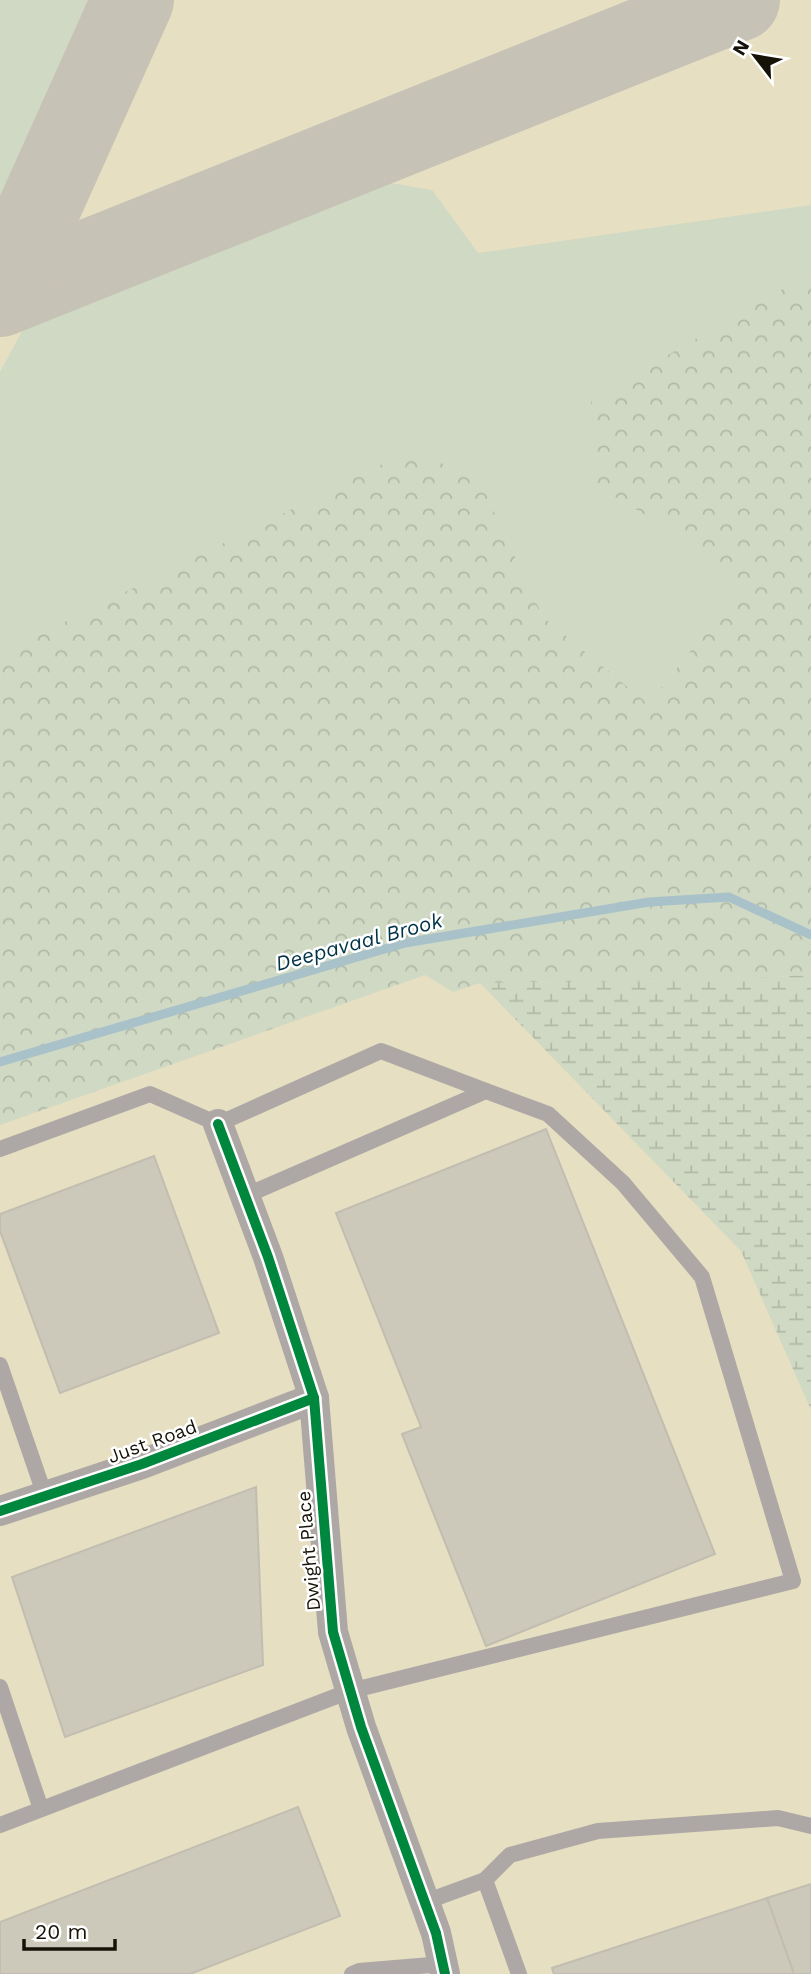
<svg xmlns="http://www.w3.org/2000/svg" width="811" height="1974" viewBox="0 0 811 1974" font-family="'Work Sans',sans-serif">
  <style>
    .built { fill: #e6dfc2 }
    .green { fill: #cfd9c4 }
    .forest { fill: url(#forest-crowns) }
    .wetland { fill: url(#wetland-marsh) }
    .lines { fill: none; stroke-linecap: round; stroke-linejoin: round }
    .stream { stroke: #a9c1c9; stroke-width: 9 }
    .taxiway { stroke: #c7c2b6; stroke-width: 82 }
    .building { fill: #cdc9ba; stroke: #c1bdb0; stroke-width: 2 }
    .lane { stroke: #ada8a5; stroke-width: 16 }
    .street { stroke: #ada8a5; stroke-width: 30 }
    .cycleway-casing { stroke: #fff; stroke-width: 15 }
    .cycleway { stroke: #00873e; stroke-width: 10 }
    .labels { text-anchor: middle; stroke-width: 5; stroke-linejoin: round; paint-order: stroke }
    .street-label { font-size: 19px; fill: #151207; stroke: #fff }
    .water-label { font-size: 21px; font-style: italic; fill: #003348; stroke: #fff }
  </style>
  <defs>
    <pattern id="forest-crowns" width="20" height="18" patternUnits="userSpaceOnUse" patternTransform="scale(1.75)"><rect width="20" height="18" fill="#cfd9c4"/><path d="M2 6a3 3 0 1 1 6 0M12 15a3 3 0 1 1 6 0" fill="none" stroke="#b1b9a7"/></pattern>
    <pattern id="wetland-marsh" width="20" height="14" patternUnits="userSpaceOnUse" patternTransform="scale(1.75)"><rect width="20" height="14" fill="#cfd9c4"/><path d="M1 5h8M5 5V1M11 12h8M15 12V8" fill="none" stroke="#b1b9a7"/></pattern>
  </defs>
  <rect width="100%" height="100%" fill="#e5e0cf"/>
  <rect class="built" x="0" y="0" width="811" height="1974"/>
  <g class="green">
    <polygon points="0,0 104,0 29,171 4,215 0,217"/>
    <polygon points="384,182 432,190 478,253 811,205 811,273 591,399 680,536 745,583 648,704 543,617 482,486 415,448 0,654 0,372 26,324"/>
  </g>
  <polygon class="forest" points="811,273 811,975 692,981 480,983 453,992 425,975 0,1125 0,654 415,448 482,486 543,617 648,704 745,583 680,536 597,486 591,399"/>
  <polygon class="wetland" points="811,975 811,1410 741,1251 480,983 692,981"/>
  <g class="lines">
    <polyline class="stream" points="0,1062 405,943 649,902 729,897 811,935"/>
    <g class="taxiway">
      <polyline points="0,296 739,0"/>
      <polyline points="0,296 133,0"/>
    </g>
  </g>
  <g class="building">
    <polygon points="546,1129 715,1554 486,1646 402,1434 421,1427 336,1213"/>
    <polygon points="154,1156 219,1333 60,1393 0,1231 0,1214"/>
    <polygon points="256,1487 263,1665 65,1737 12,1577"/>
    <polygon points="298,1807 340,1916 190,1974 0,1974 0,1922"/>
    <polygon points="811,1884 811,1974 794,1974 767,1898"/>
    <polygon points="767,1898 794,1974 554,1974 552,1968"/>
  </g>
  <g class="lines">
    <g class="lane">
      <polyline points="0,1149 150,1094 218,1124 381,1051 486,1091"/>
      <polyline points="0,1365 45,1496"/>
      <polyline points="0,1687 41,1809"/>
      <polyline points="0,1825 350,1691 793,1581 702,1277 623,1183 548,1114 486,1091 245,1196"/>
      <polyline points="425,1902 485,1880"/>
      <polyline points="352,1974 359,1971 443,1964"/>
      <polyline points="519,1974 485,1880 510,1855 598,1831 778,1818 811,1826"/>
    </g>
    <g class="street">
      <polyline points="218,1124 268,1257 314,1398 333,1632 361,1727 436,1933 445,1974"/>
      <polyline points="0,1511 142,1464 314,1398"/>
    </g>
    <g class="cycleway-casing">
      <g id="cycleway">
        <polyline points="218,1124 268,1257 314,1398 333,1632 361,1727 436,1933 445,1974"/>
        <polyline points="0,1511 142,1464 314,1398"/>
      </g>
    </g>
    <use href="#cycleway" class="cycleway"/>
  </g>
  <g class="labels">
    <g class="street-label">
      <text transform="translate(152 1441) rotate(-20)" y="7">Just Road</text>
      <text transform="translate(308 1551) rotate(-95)" y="7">Dwight Place</text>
    </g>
    <g class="water-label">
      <text transform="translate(359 942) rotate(-15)" y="7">Deepavaal Brook</text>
    </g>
  </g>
  <g transform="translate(755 56) rotate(301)" stroke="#ffffff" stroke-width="5" paint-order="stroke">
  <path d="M0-5L12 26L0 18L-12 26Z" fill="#151207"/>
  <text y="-10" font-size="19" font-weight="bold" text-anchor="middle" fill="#151207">N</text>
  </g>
  <path d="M24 1939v10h91v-10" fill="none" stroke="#151207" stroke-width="3.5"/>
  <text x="35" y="1939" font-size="21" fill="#151207" stroke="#ffffff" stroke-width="5" paint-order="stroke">20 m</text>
</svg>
